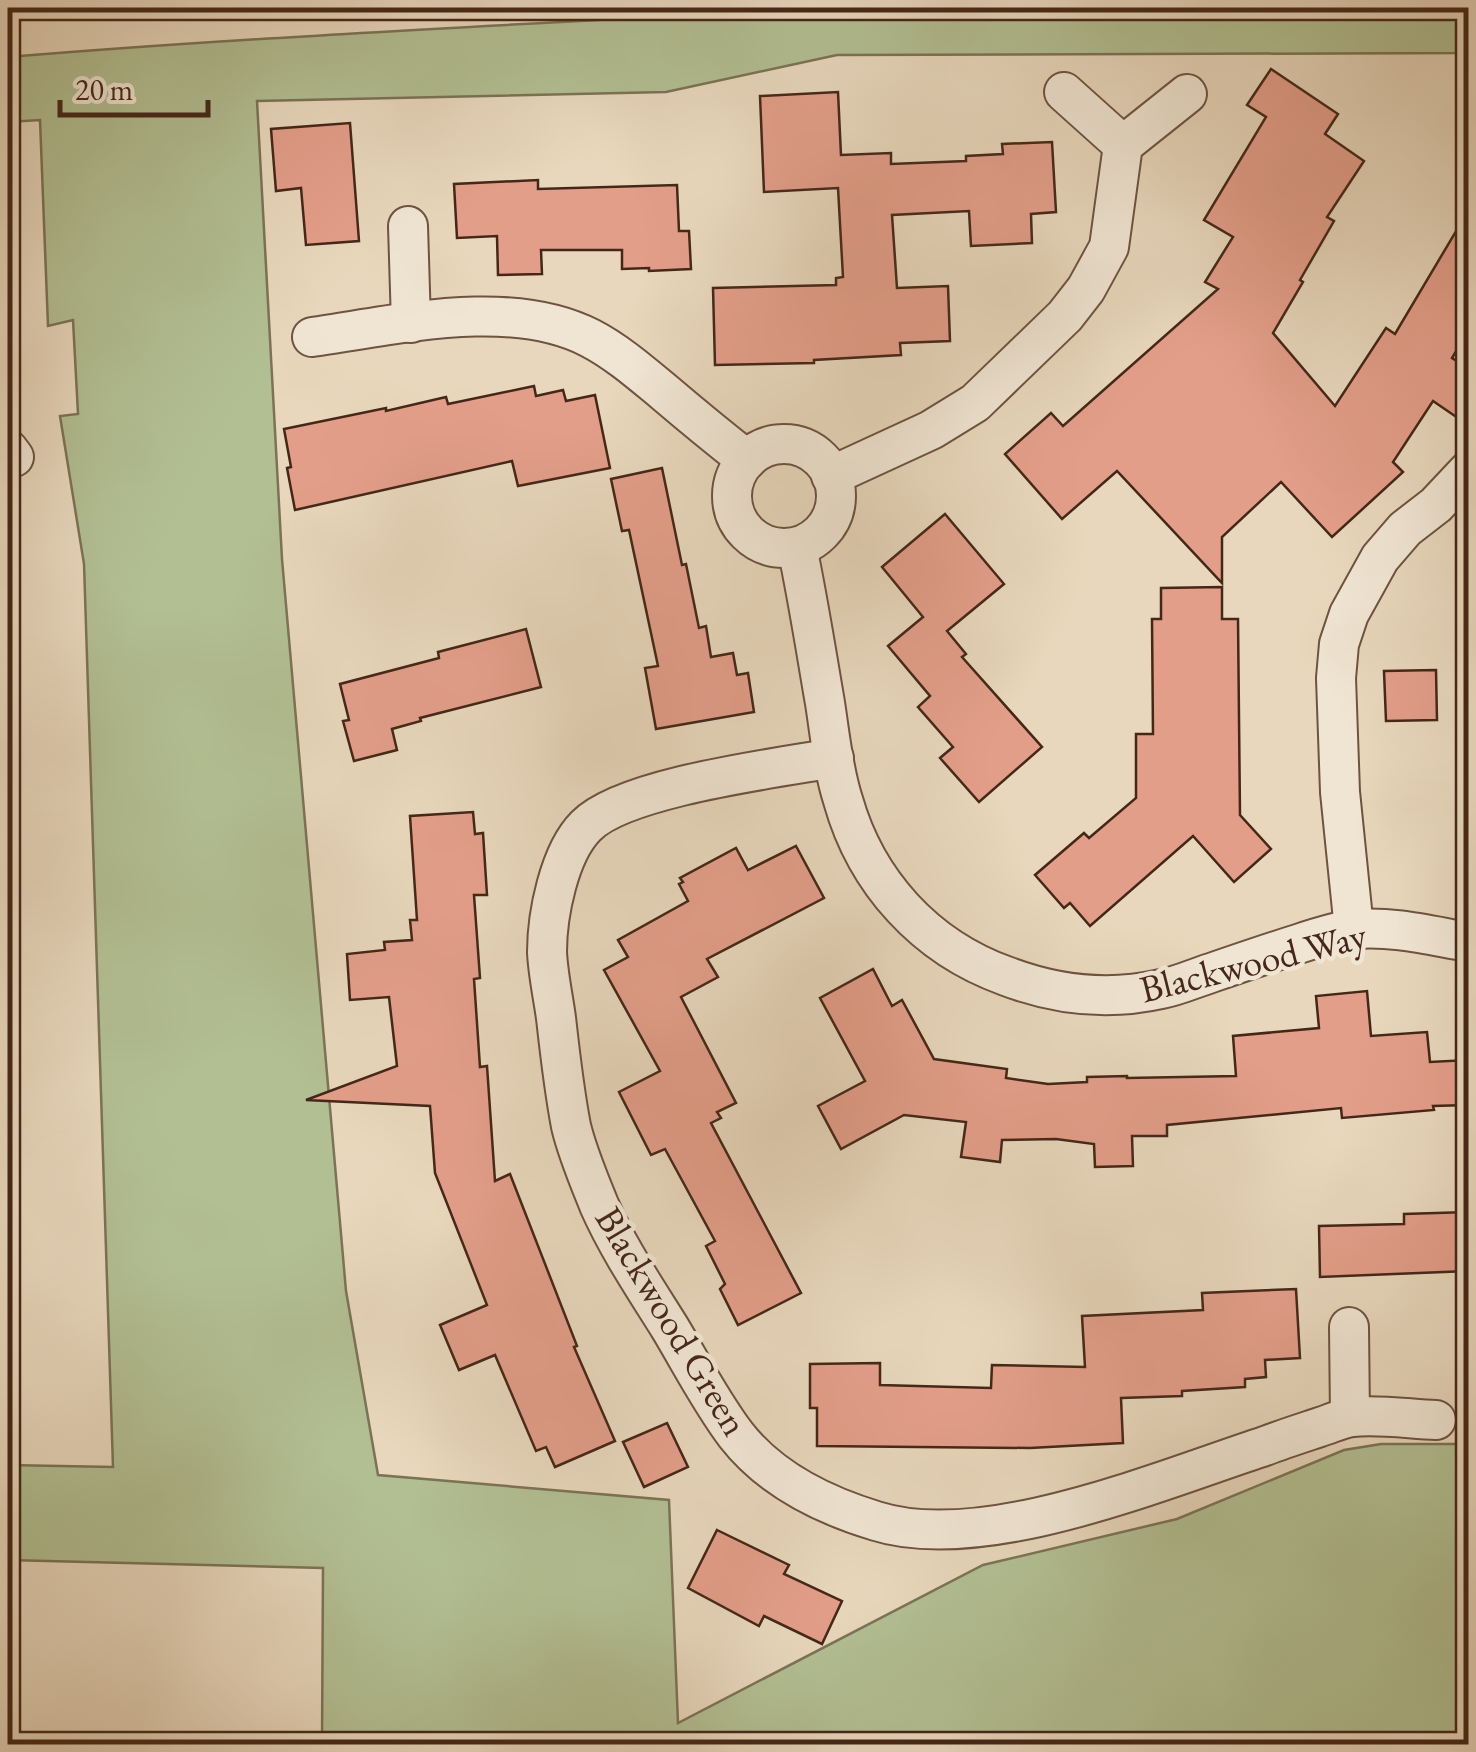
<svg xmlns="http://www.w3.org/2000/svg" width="1476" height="1752" viewBox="0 0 1476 1752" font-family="'EB Garamond',serif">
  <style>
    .green { fill: #b2bf93; stroke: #7c7356; stroke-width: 2.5 }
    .building { fill: #e39e8a; stroke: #452718; stroke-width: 2.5 }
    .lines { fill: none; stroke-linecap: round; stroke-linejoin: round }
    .minor-casing { stroke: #6e5341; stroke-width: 42 }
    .minor { stroke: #f0e5d3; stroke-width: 38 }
    .labels { text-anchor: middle; stroke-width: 9; stroke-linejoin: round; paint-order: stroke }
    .street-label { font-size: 38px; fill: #452718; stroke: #f0e5d3 }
  </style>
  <rect width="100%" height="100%" fill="#e8d7bc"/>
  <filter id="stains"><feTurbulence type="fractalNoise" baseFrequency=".002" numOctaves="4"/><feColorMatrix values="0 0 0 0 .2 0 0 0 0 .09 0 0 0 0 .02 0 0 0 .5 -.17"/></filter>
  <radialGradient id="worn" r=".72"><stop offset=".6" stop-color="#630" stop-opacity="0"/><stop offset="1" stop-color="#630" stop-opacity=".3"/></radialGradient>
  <path class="green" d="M798,8H1468V53L837,55L666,92L257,101L282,559L346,1291L378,1475L669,1500L678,1723L983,1565L1177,1519L1344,1450L1381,1444H1468V1744H322L323,1568L8,1560V1465L113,1467L84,564L60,416L78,414L73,320L48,326L40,120L8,122V57C271,35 535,25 798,8Z"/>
  <g class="building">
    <polygon points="1271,69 1338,114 1325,134 1364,161 1327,217 1334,221 1300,280 1303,282 1273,333 1335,406 1386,328 1395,334 1468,211 1468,331 1452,358 1468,368 1468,425 1433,401 1393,462 1403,472 1332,537 1281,482 1222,537 1222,583 1117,471 1062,519 1005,454 1051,413 1063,426 1218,289 1205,282 1233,237 1204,220 1266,117 1247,105"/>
    <polygon points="838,92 841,155 891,153 891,164 966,161 966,156 1003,154 1002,144 1052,142 1056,212 1031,214 1032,243 971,246 969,211 892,215 897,288 948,286 950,341 900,343 901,355 814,360 814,363 715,365 713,288 836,285 836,278 843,277 838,188 764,192 760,96"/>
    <polygon points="350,123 359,241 306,245 301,188 276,191 271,129"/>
    <polygon points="538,180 538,189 677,185 679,231 689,231 691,269 649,271 649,268 622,269 622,250 541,250 542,274 498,275 497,236 457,238 454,184"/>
    <polygon points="534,386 536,396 563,390 566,401 595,395 610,468 518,486 512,461 295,510 287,468 291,467 284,429 386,408 386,411 446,397 448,404"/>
    <polygon points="662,468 682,565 686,564 699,628 706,626 711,657 733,653 737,675 748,673 754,712 656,729 645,668 658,666 629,530 622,531 611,479"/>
    <polygon points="945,514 1004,584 947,631 966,654 962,657 1042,747 979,802 940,758 953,747 918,707 930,696 888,646 923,617 882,567"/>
    <polygon points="1222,587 1222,619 1238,619 1240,815 1271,849 1234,882 1193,836 1090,926 1070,903 1064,908 1035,875 1084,833 1089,838 1136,798 1136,734 1153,734 1152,619 1161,619 1161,588"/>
    <polygon points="526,629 541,687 420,718 421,721 392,729 397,750 354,761 343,721 349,720 340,684 439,658 438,652"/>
    <polygon points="1436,670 1437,720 1386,721 1384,671"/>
    <polygon points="473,812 475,834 483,833 487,895 474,895 480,978 474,979 480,1067 487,1066 495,1181 510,1174 577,1346 574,1347 615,1441 555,1467 546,1447 536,1451 495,1355 459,1370 440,1325 487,1305 435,1173 430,1106 306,1100 397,1066 389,997 350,1000 347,954 385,950 384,942 412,940 410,920 417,920 410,816"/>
    <polygon points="796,846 824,898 707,959 718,977 681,997 736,1103 717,1112 721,1118 711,1123 801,1293 738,1325 720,1289 725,1284 706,1246 715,1241 665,1149 651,1155 619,1092 660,1071 604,970 628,957 618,940 688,901 679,884 683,882 680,878 736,848 748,870"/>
    <polygon points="873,969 892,1006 902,1000 934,1059 1007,1069 1006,1078 1048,1084 1087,1082 1087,1077 1127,1076 1127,1078 1236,1076 1233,1036 1319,1028 1316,996 1367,991 1371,1036 1427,1032 1430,1062 1468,1060 1468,1105 1433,1106 1434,1110 1342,1118 1341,1108 1167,1125 1167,1136 1132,1136 1133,1166 1095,1167 1094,1144 1056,1139 1002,1140 1000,1162 961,1157 966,1122 904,1115 841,1149 818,1106 865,1081 820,998"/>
    <polygon points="1468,1212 1468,1271 1320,1277 1319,1226 1404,1224 1404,1214"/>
    <polygon points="1296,1289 1300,1358 1265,1360 1266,1377 1245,1379 1245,1387 1182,1391 1182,1396 1121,1398 1123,1443 1030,1448 817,1446 817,1408 810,1408 810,1364 880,1363 880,1385 991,1388 992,1365 1085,1367 1082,1316 1203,1310 1202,1293"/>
    <polygon points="667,1423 688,1467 644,1487 623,1442"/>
    <polygon points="717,1530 789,1565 784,1574 842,1601 822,1644 764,1616 759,1626 688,1588"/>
  </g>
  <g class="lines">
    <g class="minor-casing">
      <g id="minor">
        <polyline points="1064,92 1123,145"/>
        <polyline points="408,226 411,323"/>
        <path d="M312,337C397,325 510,297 590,338C617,352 641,373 664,392C691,415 719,438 747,460"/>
        <circle cx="784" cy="496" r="52"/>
        <polyline points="8,449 14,457"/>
        <polyline points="831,476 931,430 975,403 1065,316 1086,289 1109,247 1123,145 1187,94"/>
        <path d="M797,547C808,599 816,651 825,703C830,735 833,769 843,800C866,882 925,947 1006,976C1056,995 1108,1001 1161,989C1178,986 1195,978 1211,973C1240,963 1269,953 1298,944C1316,938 1337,931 1356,929C1394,926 1432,936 1468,942"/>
        <path d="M834,758C777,768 624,787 586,826C559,853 547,915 547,952C548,974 553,996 556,1018C560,1054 564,1090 571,1126C577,1152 589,1180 599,1205C618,1248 645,1288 670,1328C691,1363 711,1402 736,1435C771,1480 823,1505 876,1521C983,1555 1161,1480 1265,1446C1283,1439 1302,1433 1320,1427C1330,1424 1342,1418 1352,1417C1378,1414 1410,1419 1436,1420"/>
        <polyline points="1354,929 1340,792 1336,678 1339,644 1349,614 1380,558 1405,529 1436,505 1468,471"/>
        <polyline points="1349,1327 1350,1417"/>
      </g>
    </g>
    <use href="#minor" class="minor"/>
  </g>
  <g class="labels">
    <g class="street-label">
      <text transform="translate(1253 962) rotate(-14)" y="13">Blackwood Way</text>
      <text transform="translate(672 1321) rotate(59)" y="13">Blackwood Green</text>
    </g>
  </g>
  <rect width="1476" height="1752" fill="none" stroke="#e8d7bc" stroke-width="40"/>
  <rect x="10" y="10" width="1456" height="1732" fill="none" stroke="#452718" stroke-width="5"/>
  <rect x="20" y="20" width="1436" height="1712" fill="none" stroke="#452718" stroke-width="2.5"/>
  <path d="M60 100v15h148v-15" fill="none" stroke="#452718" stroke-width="5"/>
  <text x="75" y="100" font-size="30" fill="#452718" stroke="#f0e5d3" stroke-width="8" paint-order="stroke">20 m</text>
  <rect width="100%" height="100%" filter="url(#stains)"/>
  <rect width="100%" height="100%" fill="url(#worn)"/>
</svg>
